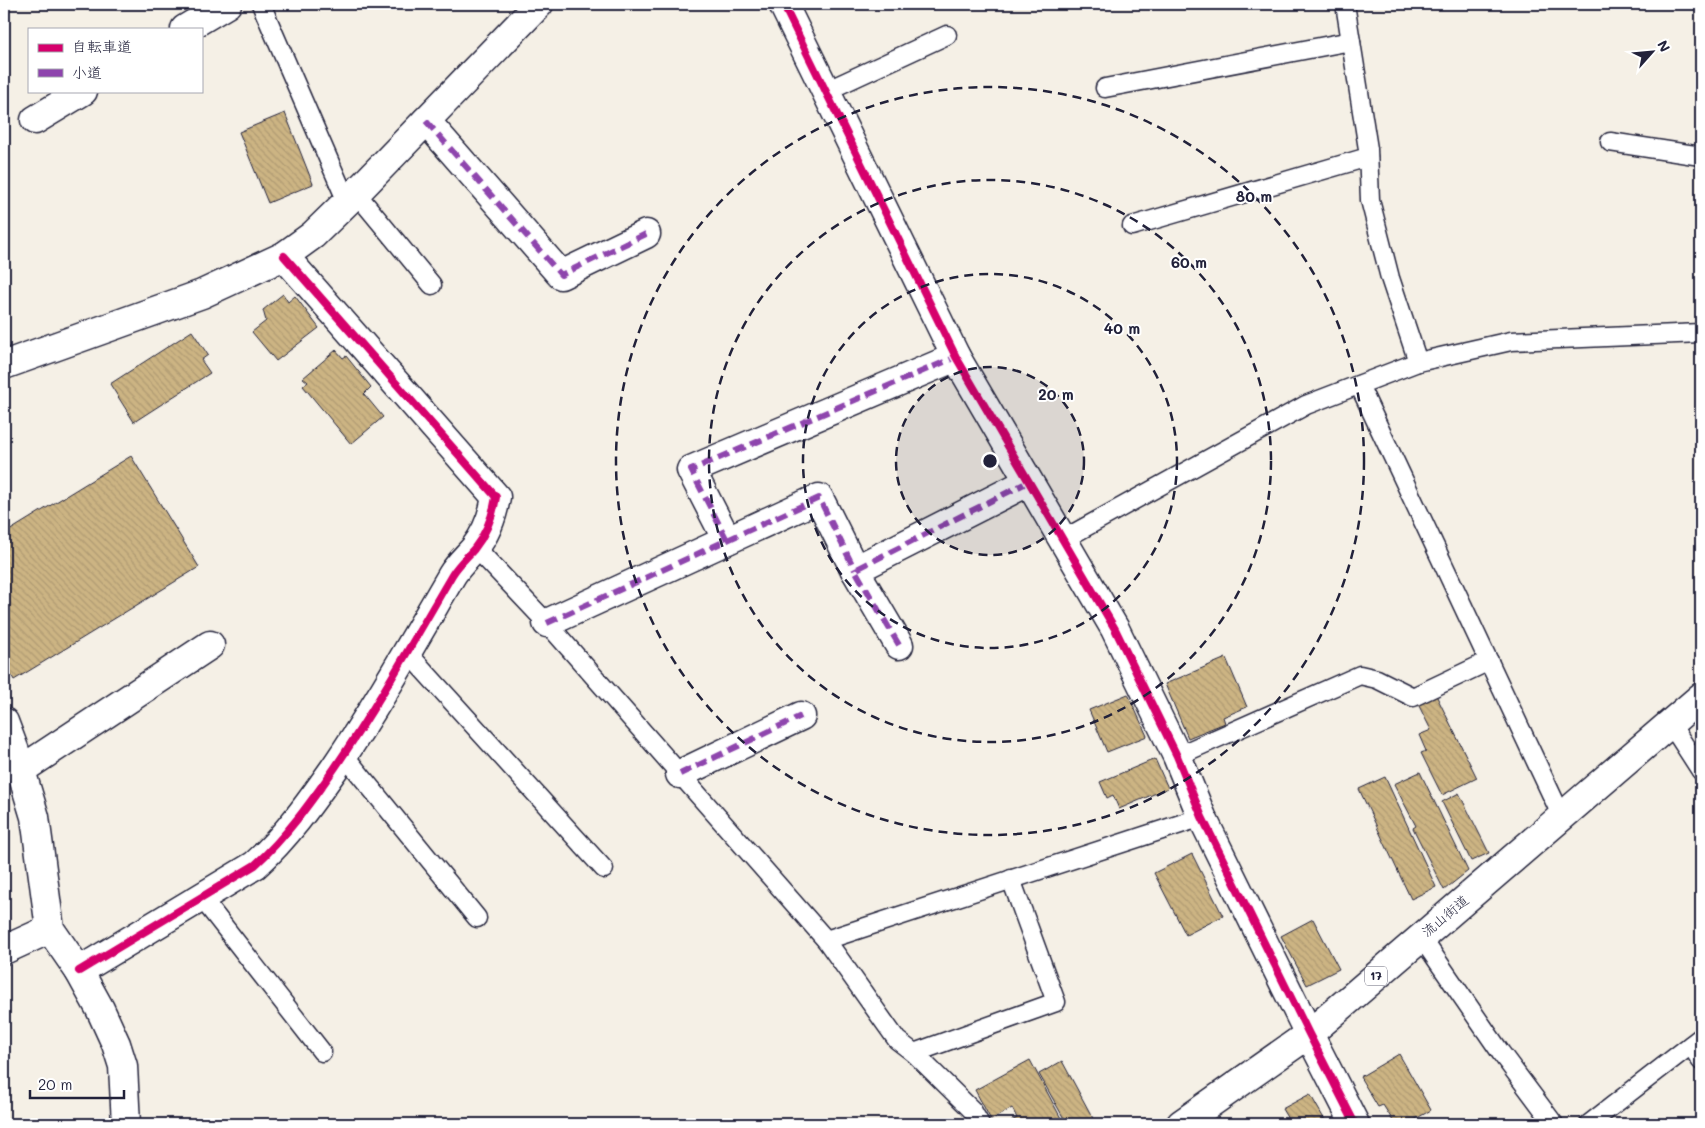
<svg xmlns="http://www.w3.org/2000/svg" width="1705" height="1128" viewBox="0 0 1705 1128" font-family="Mali,'Klee One',sans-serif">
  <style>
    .building { fill: url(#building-back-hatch); stroke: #22223b }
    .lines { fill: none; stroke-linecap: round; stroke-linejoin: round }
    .lane-casing { stroke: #22223b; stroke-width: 21 }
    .street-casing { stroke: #22223b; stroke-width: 31 }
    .primary-casing { stroke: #22223b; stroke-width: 31 }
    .lane { stroke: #fff; stroke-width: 18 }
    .street { stroke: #fff; stroke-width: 28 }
    .primary { stroke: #fff; stroke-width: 28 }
    .quiet { stroke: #8e44ad; stroke-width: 6; stroke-dasharray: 12 6; stroke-linecap: butt }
    .cycleway-casing { stroke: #fff; stroke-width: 11 }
    .cycleway { stroke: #d6006c; stroke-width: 8 }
    .ring { fill: none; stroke: #22223b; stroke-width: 2.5; stroke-dasharray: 9 6 }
    .labels { text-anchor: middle; stroke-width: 4; stroke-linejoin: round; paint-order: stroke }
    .shield { fill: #fff; stroke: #646476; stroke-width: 1 }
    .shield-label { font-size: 12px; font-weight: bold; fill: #22223b }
    .street-label { font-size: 14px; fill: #22223b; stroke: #fff }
    .centre { fill: #22223b; stroke: #fff; stroke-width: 2.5 }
    .ring-label { font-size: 15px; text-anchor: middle; font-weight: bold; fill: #22223b; stroke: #fff; stroke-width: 4; stroke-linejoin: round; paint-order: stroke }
  </style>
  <defs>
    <pattern id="building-back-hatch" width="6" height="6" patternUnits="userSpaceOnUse" patternTransform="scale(1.25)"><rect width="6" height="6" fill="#ccb483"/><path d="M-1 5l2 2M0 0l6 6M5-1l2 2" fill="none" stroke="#af9a72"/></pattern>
  </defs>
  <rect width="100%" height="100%" fill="#f5f0e6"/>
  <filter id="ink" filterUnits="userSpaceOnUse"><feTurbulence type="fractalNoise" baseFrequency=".02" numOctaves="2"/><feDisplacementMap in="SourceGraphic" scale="10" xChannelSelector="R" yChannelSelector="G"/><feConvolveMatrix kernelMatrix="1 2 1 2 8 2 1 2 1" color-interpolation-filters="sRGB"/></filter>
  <g filter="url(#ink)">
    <g class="building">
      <polygon points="285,113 313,184 268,203 239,132"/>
      <polygon points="283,294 288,302 295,296 319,328 276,361 252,332 266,321 263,310"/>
      <polygon points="192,331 208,355 201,360 210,373 134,422 110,384"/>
      <polygon points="336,350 343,358 346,356 371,387 364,394 383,417 351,444 303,386 308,382 303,378"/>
      <polygon points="131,456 199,567 14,680 4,662 4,534"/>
      <polygon points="1226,658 1247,707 1223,717 1225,723 1188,738 1165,684"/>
      <polygon points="1128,694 1147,736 1107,752 1089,710"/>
      <polygon points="1436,695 1477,778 1442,795 1421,753 1426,751 1419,735 1431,730 1418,704"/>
      <polygon points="1155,759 1168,788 1119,809 1113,795 1107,798 1100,782"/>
      <polygon points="1420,772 1468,871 1444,890 1413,828 1416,826 1394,784"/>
      <polygon points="1385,777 1436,887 1411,899 1359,789"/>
      <polygon points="1459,793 1489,853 1471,861 1442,802"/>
      <polygon points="1192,854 1223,916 1186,935 1154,873"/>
      <polygon points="1313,919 1339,969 1307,985 1281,936"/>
      <polygon points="1399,1054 1431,1110 1407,1124 1395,1124 1383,1105 1378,1107 1360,1077"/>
      <polygon points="1030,1060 1064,1124 1006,1124 1017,1118 1012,1108 991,1120 975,1090"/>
      <polygon points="1062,1061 1096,1124 1067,1124 1039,1074"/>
      <polygon points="1310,1094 1327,1124 1291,1124 1282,1109"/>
    </g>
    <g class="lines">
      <g class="lane-casing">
        <g id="lane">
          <polyline points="261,4 347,202"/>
          <polyline points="1345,4 1368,149 1370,200 1390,278 1418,362"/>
          <polyline points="1105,88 1351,41"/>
          <polyline points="826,91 947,35"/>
          <polyline points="1610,142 1701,156"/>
          <polyline points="356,193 432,285"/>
          <polyline points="1132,226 1368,157"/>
          <polyline points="1359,385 1562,817"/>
          <polyline points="1062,540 1306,405 1418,362 1511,341 1701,333"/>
          <polyline points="475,547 547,623 826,940 897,1040 914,1053 972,1110 980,1124"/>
          <polyline points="407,652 604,869"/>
          <polyline points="1670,723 1701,771"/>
          <polyline points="344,755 477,918"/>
          <polyline points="1177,756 1360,675 1377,679 1413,697 1489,661"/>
          <polyline points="201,897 322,1052"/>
          <polyline points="1421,937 1501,1053 1554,1124"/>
          <polyline points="826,940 1202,817"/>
          <polyline points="1691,1045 1701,1061"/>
          <polyline points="914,1053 1056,1002 1011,879"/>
          <polyline points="1589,1124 1701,1037"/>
        </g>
      </g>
      <g class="street-casing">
        <g id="street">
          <polyline points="783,4 956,357 1115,629 1177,756 1202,817 1309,1034 1355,1124"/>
          <polyline points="185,29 227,4"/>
          <polyline points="35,120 83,91"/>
          <polyline points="426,121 561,275 646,234"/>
          <polyline points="4,365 202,294 284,256 313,235 356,193 539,4"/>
          <polyline points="727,540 691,470 956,357"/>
          <polyline points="547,623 819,498 855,570"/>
          <polyline points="899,645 855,570 1028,482"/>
          <polyline points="4,722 16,754 35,817 50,929 79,971 100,1009 116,1044 123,1066 126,1124"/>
          <polyline points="21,770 210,645"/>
          <polyline points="680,774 801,716"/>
          <polyline points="4,950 50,929"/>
          <path d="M79,971L255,865C286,837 310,803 334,769C377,706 414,640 452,575C458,565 467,557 474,549C486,534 493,515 496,497L284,256"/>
        </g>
      </g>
      <g class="primary-casing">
        <polyline id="primary" points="1181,1124 1309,1034 1701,697"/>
      </g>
      <use href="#lane" class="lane"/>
      <use href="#street" class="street"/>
      <use href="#primary" class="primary"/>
      <g class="quiet">
        <polyline points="426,121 561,275 646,234"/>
        <polyline points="727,540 691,470 956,357"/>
        <polyline points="547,623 819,498 855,570"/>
        <polyline points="899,645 855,570 1028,482"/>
        <polyline points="680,774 801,716"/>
      </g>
      <g class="cycleway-casing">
        <g id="cycleway">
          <polyline points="783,4 956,357 1115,629 1177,756 1202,817 1309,1034 1355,1124"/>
          <path d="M79,971L255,865C286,837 310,803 334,769C377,706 414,640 452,575C458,565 467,557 474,549C486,534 493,515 496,497L284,256"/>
        </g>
      </g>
      <use href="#cycleway" class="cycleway"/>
    </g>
  </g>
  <circle cx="990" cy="461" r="94" fill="#22223b" fill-opacity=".12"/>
  <g class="ring">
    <circle cx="990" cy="461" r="94"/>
    <circle cx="990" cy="461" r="187"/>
    <circle cx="990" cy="461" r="281"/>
    <circle cx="990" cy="461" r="374"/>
  </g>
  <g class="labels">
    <rect class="shield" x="1365" y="966.5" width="22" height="19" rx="4"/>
    <g class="shield-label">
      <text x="1376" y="980">17</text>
    </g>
    <g class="street-label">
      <text transform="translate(1445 916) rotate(-40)" y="5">流山街道</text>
    </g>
  </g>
  <circle cx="990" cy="461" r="8" class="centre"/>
  <g class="ring-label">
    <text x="1254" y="202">80 m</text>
    <text x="1189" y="268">60 m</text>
    <text x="1122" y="334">40 m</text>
    <text x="1056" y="400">20 m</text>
  </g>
  <rect width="1705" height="1128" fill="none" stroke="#fff" stroke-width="20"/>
  <rect x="10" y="10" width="1685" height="1108" fill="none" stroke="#22223b" stroke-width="2" filter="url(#ink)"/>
  <rect x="28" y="28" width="175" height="65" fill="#ffffff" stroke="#a7a7b1"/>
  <rect x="38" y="44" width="25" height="8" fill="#d6006c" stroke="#a7a7b1"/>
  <text x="72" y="52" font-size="15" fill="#22223b">自転車道</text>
  <rect x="38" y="69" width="25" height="8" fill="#8e44ad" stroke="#a7a7b1"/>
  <text x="72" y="78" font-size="15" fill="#22223b">小道</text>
  <g transform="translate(1652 52) rotate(63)" stroke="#ffffff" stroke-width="4" paint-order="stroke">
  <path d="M0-4L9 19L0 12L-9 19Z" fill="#22223b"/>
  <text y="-8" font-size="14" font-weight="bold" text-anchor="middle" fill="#22223b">N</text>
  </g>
  <path d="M30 1090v8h94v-8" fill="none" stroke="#22223b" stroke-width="2.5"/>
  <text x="38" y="1090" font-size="15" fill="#22223b" stroke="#ffffff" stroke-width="4" paint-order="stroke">20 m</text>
</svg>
